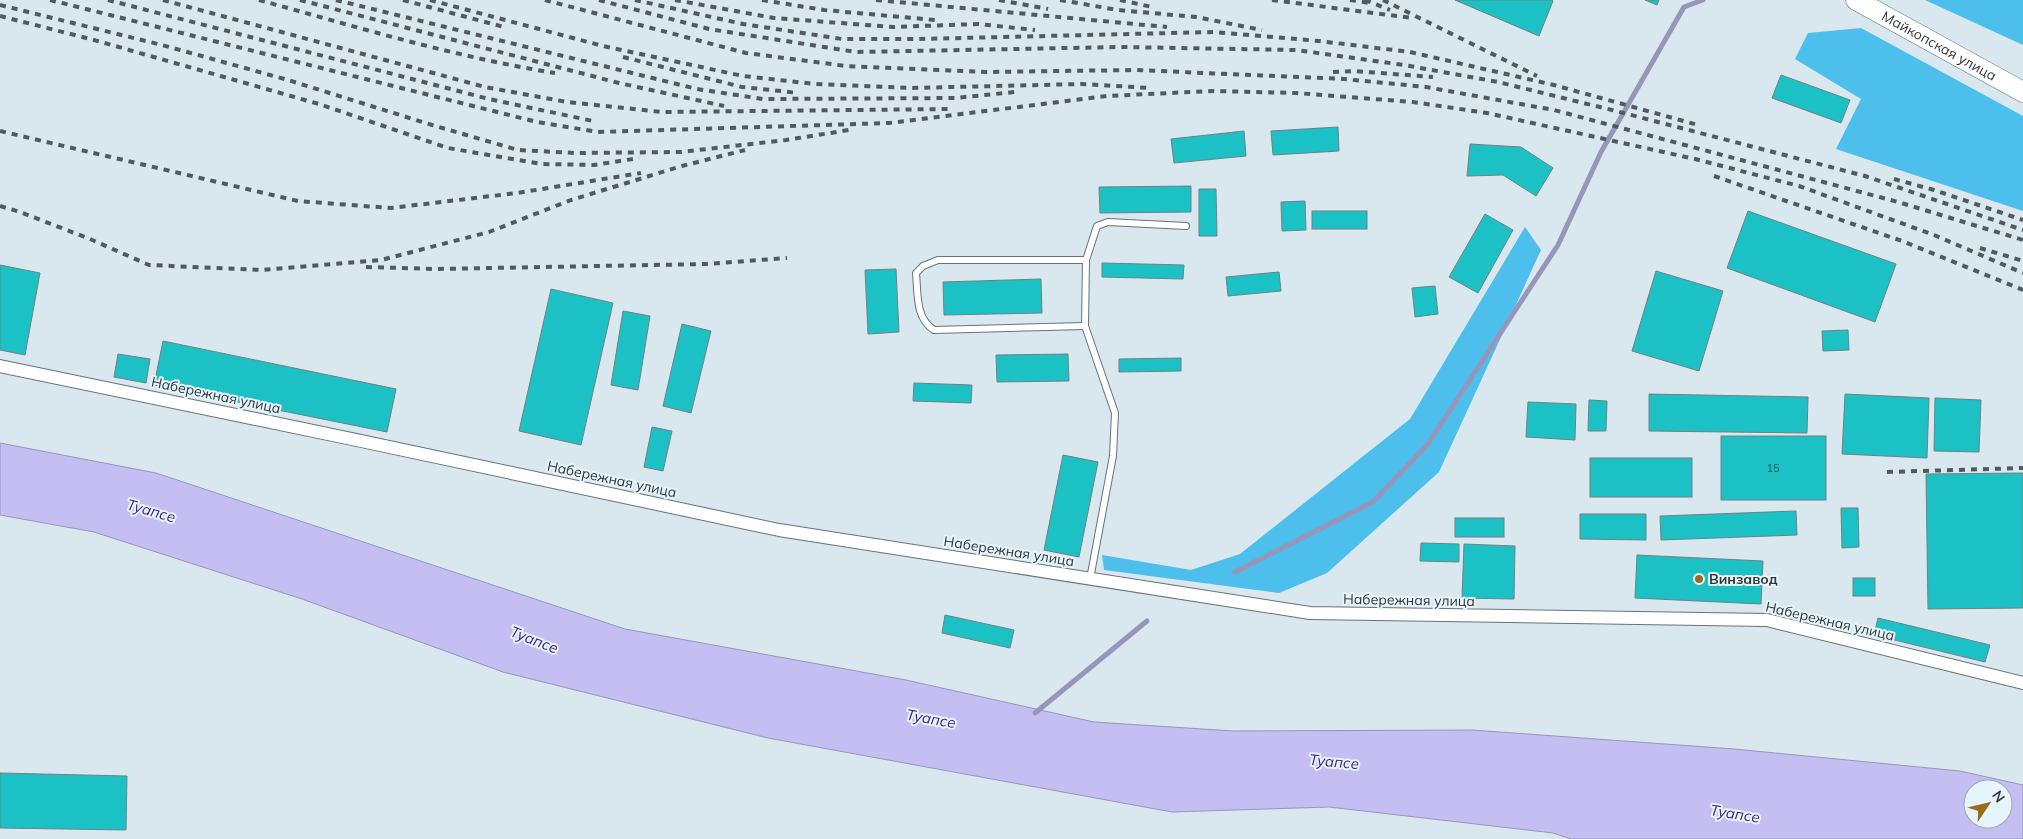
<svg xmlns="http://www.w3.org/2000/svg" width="2023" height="839" viewBox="0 0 2023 839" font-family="Mulish,sans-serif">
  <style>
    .forest { fill: #4cbfed }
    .water { fill: #c4bef2; stroke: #9895ba; fill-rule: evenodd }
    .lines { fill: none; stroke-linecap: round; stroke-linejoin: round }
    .stream { stroke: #9895ba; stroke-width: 5 }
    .building { fill: #1cc1c5; stroke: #718181 }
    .service-casing { stroke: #667379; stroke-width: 8 }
    .minor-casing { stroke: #667379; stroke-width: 14 }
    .primary-casing { stroke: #667379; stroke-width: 21 }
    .service { stroke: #fff; stroke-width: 6 }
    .minor { stroke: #fff; stroke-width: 12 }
    .primary { stroke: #fff; stroke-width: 20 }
    .rail { stroke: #51595c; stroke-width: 4; stroke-dasharray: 6 6; stroke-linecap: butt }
    .poi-dot { fill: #9a6b1c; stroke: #e6f5fc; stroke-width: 2 }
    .labels { text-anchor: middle; stroke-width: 4; stroke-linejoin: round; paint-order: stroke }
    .number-label { font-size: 11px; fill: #2b595b }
    .street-label { font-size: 14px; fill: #303638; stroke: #e6f5fc }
    .poi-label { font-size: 14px; font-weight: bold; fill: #303638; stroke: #e6f5fc; text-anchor: start }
    .water-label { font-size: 15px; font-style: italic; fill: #402384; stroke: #e6f5fc }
  </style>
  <rect width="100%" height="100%" fill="#d9e7ee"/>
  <g class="forest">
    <polygon points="1925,0 2023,0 2023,45"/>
    <polygon points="1861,28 2023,116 2023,211 1836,149 1861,99 1795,59 1808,33"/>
    <polygon points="1525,227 1541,250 1439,472 1327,573 1279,593 1104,570 1102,555 1191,570 1240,554 1410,419"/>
  </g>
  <path class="water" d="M0,443L156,473L625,629L906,680L1094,722L1234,731L1472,730L1734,749L1960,771L2023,785V839H1571L1553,833L1329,807L1172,812L768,738L503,672L302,599L94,532L0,515ZM1973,789H2003V819H1973Z"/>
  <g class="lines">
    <g class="stream">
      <polyline points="1235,572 1373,502 1428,444 1558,245 1601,152 1684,7 1703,0"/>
      <polyline points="1035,713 1147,621"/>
    </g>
  </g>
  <g class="building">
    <polygon points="1455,0 1552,0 1553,1 1539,36"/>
    <polygon points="1645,0 1659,0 1657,5"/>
    <polygon points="1781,75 1850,100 1841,123 1772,98"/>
    <polygon points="1338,127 1339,151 1273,155 1271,131"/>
    <polygon points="1244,131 1246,156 1174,163 1171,139"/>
    <polygon points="1470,144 1521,147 1553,168 1536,196 1503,175 1467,176"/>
    <polygon points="1191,186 1191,212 1100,213 1099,187"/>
    <polygon points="1199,189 1216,189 1217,236 1199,236"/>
    <polygon points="1305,201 1306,230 1282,231 1281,202"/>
    <rect x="1312" y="211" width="55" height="18"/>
    <polygon points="1748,211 1896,264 1875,322 1727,268"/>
    <polygon points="1485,214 1513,230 1478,293 1449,277"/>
    <polygon points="1102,263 1184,265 1183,279 1102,277"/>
    <polygon points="0,265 40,273 25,355 0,350"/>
    <polygon points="896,269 899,332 868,334 865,270"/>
    <polygon points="1656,271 1723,291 1699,371 1632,351"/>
    <polygon points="1279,272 1281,291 1228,296 1226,277"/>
    <polygon points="1041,279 1042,313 944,315 943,282"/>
    <polygon points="1435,286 1438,314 1415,317 1412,288"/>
    <polygon points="551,289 613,303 581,445 519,431"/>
    <polygon points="623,311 650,316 638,390 611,385"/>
    <polygon points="682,324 711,331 691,413 663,406"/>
    <polygon points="1848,330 1849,350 1823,351 1822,331"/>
    <polygon points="163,341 396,389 387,432 154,385"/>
    <polygon points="118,354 150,359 146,383 114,377"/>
    <polygon points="1068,354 1069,381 997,382 996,355"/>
    <polygon points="1181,358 1181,371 1119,372 1119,359"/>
    <polygon points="914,383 972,385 971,403 913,401"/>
    <polygon points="1649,394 1808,397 1807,433 1649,431"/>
    <polygon points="1845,394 1929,398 1927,458 1842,454"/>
    <polygon points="1935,398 1981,400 1979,452 1934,451"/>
    <polygon points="1589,400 1607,401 1606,431 1588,431"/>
    <polygon points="1528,402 1576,404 1575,440 1526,437"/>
    <polygon points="652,427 672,431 663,471 644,467"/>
    <rect x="1721" y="436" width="105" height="64"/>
    <polygon points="1063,455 1098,462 1079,557 1044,550"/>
    <rect x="1590" y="458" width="102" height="39"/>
    <polygon points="2023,473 2023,608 1928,609 1926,474"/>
    <polygon points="1841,508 1858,508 1859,547 1842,548"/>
    <polygon points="1796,511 1797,535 1661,540 1660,516"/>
    <polygon points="1580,514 1646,514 1646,540 1580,539"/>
    <rect x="1455" y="518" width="49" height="19"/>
    <polygon points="1421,543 1459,544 1459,562 1420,561"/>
    <polygon points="1464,544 1515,546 1514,599 1462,598"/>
    <polygon points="1637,555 1763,561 1761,604 1635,598"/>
    <rect x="1853" y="578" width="22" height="18"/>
    <polygon points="945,615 1014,630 1010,648 942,633"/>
    <polygon points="1878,618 1990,645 1985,662 1874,635"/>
    <polygon points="0,773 127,776 126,830 0,828"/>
  </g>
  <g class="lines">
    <g class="service-casing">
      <g id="service">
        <path d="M1085,326L934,330C915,318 918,293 916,273L923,266L938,260H1086"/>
        <polyline points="1090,579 1113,456 1115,413 1085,326 1086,260 1097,226 1108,222 1186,226"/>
      </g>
    </g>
    <g class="minor-casing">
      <polyline id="minor" points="0,366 352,439 779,530 1310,613 1767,620 2023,683"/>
    </g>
    <g class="primary-casing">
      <g id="primary">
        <path id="s1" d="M1856,0L2023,92"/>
      </g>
    </g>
    <use href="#service" class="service"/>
    <use href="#minor" class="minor"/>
    <use href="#primary" class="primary"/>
    <g class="rail">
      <polyline points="50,0 537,122 598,132 889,123 1107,96 1212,91 1296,93 1413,102 1487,113 1695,159 1799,186 1934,235 2023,273"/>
      <polyline points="108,0 489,99 593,121"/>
      <polyline points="163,0 485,87 567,102 662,112 950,109"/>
      <path d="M259,0C357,27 455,57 555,73"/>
      <polyline points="300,0 619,83 724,106"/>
      <polyline points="336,0 697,89 763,99 955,98 1015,92"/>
      <polyline points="403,0 504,27"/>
      <polyline points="430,0 603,46 743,76 815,84 910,88 1082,84 1150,88"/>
      <polyline points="545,0 746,53 846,66 985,72 1136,70 1344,79 1426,87 1554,110 1898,202 2023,240"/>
      <polyline points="599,0 709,29 856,52 1121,47 1296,50 1404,65 1498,82 1612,110 1865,176 2023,230"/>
      <polyline points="635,0 743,24 842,39 919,39 1214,32 1319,41 1410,52 1554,85 1698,125"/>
      <polyline points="675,0 774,18 893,27 978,24 1035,30"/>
      <polyline points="762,0 824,10 935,20"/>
      <polyline points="876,0 1167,27"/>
      <polyline points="999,0 1048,9"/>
      <polyline points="1060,0 1118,10 1196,17 1262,30"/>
      <polyline points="1120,0 1152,7"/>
      <polyline points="1272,0 1412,18"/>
      <polyline points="1350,0 1370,3"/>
      <polyline points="1365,0 1390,10"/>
      <polyline points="1383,0 1537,76"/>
      <polyline points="0,5 162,45 288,80 432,125 518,150 576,153 681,152 786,140 849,130"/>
      <polyline points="0,16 94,40 319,104 448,148 542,164 594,165 639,158"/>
      <polyline points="623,57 742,87 799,93"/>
      <polyline points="1333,72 1354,71 1433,77"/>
      <polyline points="0,131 298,201 391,208 517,193 641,173"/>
      <polyline points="1714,176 1902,241 2023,290"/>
      <polyline points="1894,179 1934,190 2023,220"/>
      <polyline points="0,206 20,212 90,239 149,265 262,270 381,260 489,232 571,200 682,166 745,150"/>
      <polyline points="1980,248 2023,261"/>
      <polyline points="366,267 436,269 706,264 787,258"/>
      <polyline points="1887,472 2023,468"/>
    </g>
  </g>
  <circle class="poi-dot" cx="1699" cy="579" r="5"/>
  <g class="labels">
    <g class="number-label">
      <text x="1773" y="472">15</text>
    </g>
    <g class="street-label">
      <text dy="5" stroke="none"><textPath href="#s1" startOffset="95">Майкопская улица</textPath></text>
      <text transform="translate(216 395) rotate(12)" y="5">Набережная улица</text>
      <text transform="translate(612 479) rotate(12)" y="5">Набережная улица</text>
      <text transform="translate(1009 551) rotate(9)" y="5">Набережная улица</text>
      <text transform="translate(1409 600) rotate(1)" y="5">Набережная улица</text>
      <text transform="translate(1830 621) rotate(13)" y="5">Набережная улица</text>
    </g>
    <g class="poi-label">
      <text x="1709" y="584">Винзавод</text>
    </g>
    <g class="water-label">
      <text transform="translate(151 511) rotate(16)" y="5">Туапсе</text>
      <text transform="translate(534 640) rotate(21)" y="5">Туапсе</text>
      <text transform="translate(931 719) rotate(10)" y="5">Туапсе</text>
      <text transform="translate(1334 762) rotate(5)" y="5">Туапсе</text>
      <text transform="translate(1735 814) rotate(9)" y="5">Туапсе</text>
    </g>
  </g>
  <g transform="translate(1988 804) rotate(55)"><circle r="24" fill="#e6f5fc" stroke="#9da9ae"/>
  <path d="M0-4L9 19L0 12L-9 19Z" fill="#9a6b1c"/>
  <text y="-8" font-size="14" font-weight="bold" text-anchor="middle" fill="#303638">N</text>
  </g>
</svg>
